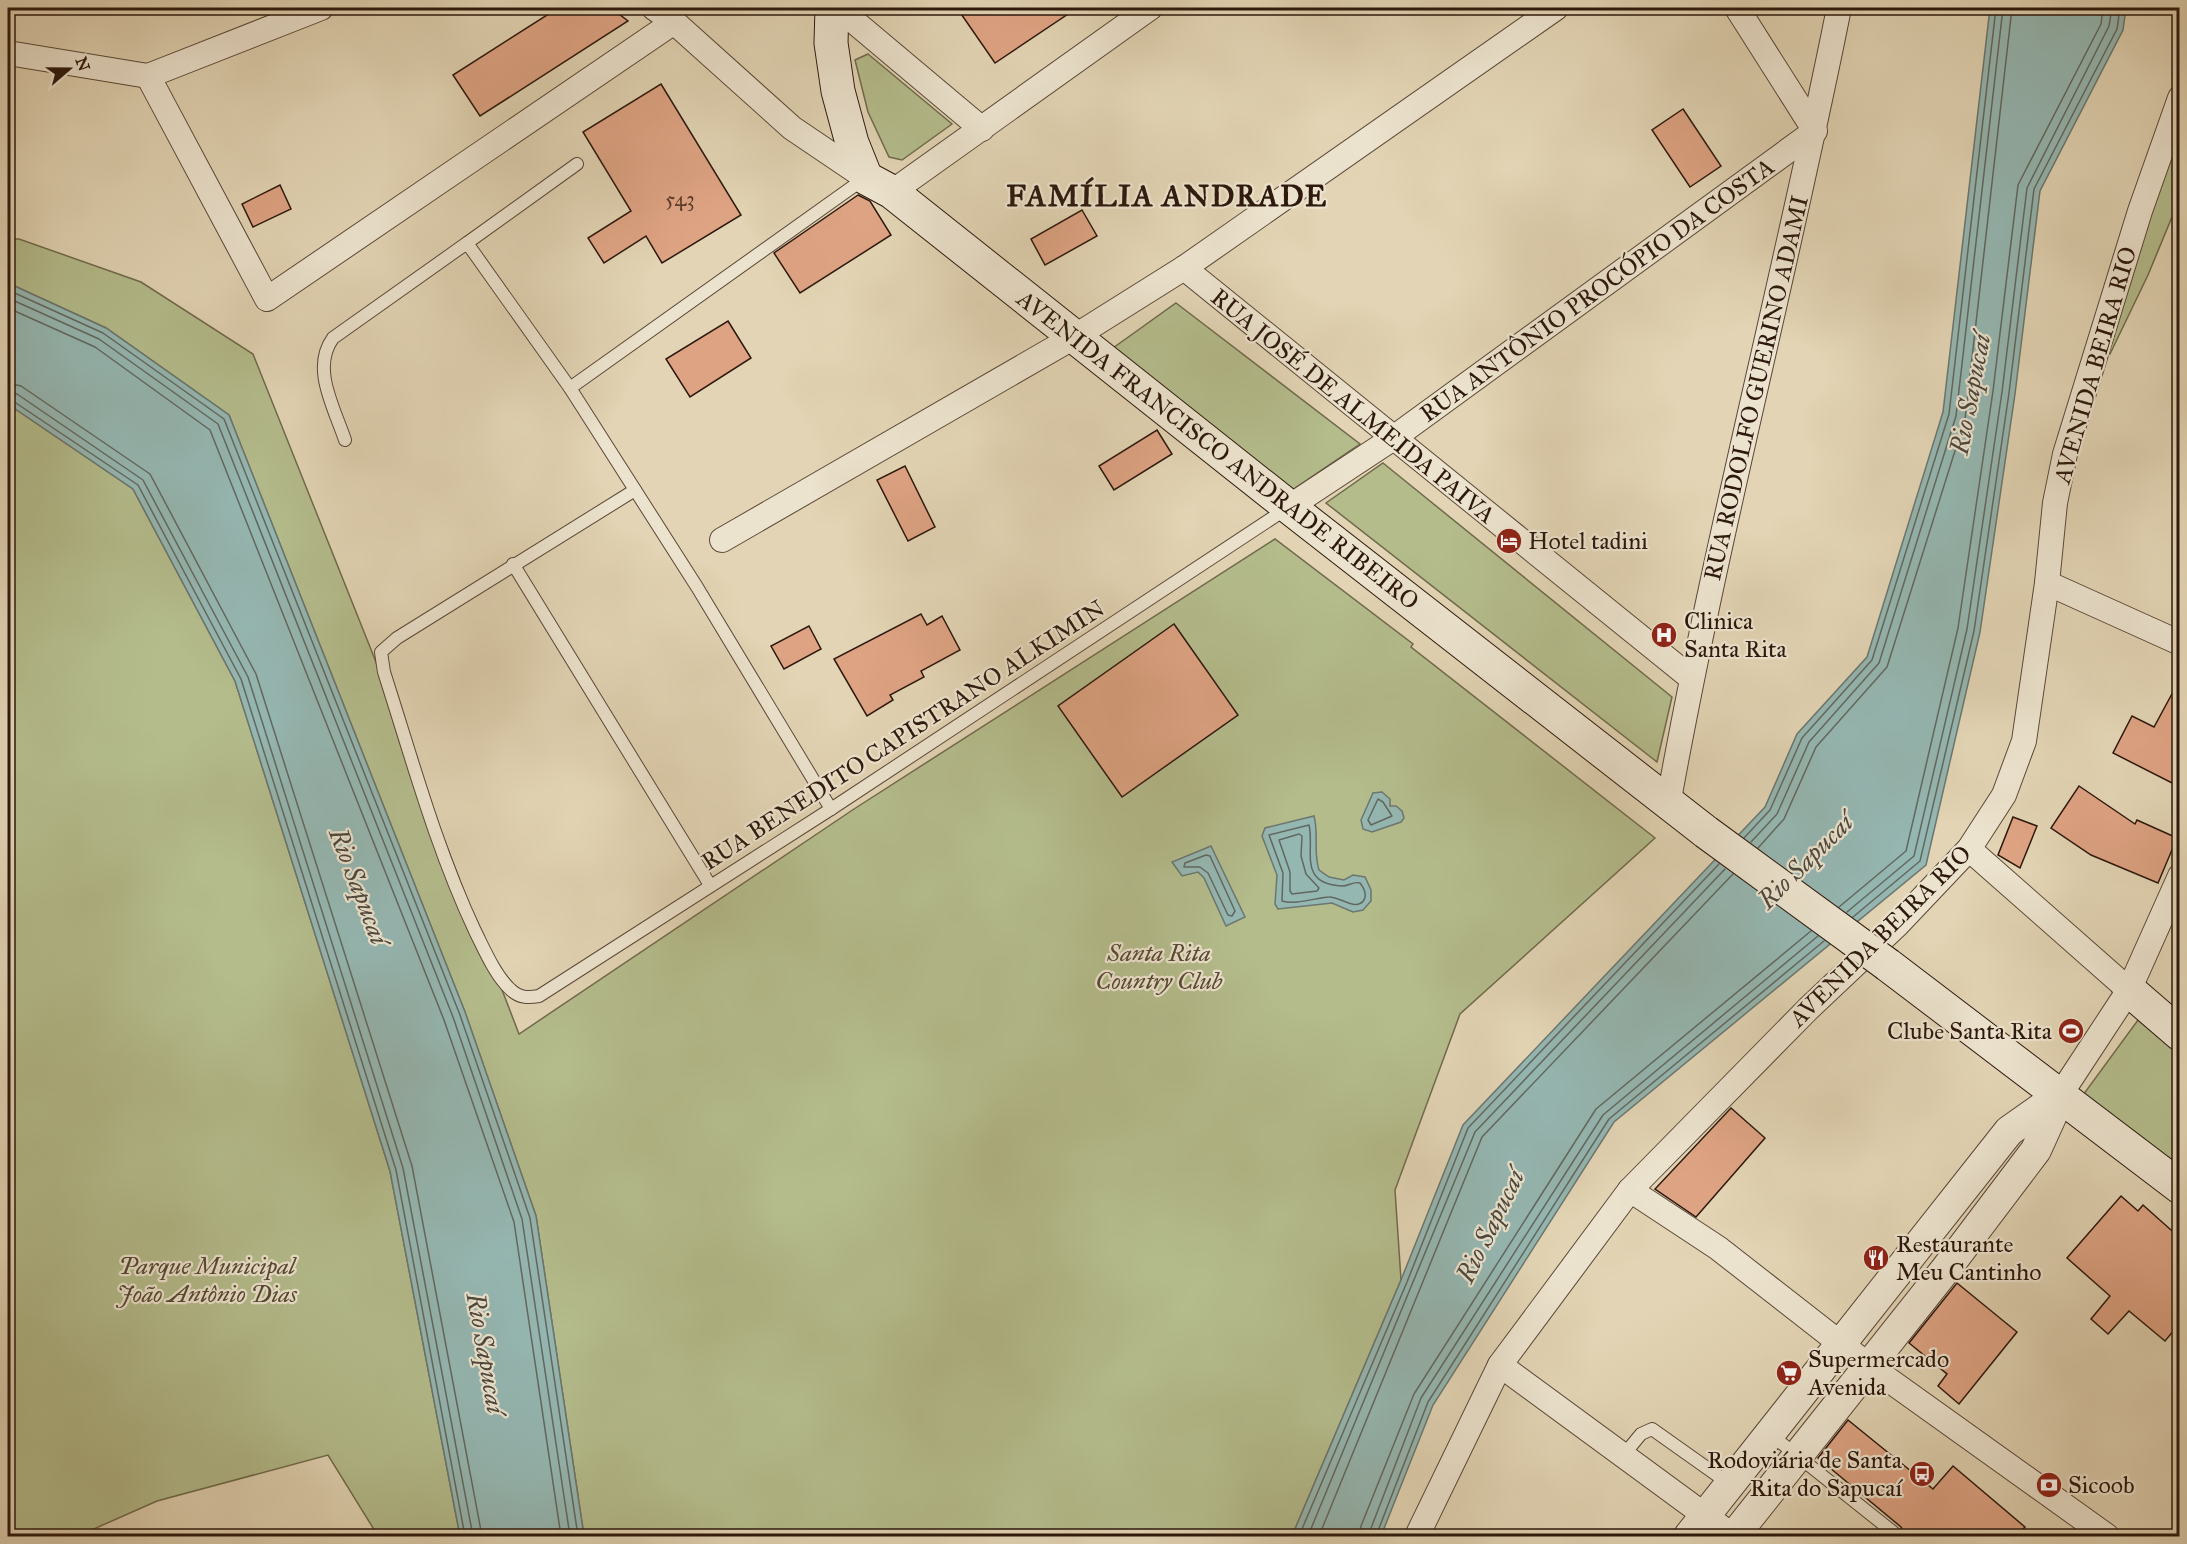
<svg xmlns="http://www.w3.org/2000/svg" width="2187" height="1544" viewBox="0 0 2187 1544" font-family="'IM FELL Great Primer',serif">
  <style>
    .green { fill: #b4bc8c; stroke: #706a4c; stroke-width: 1.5 }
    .water { fill: #95b7b2; stroke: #6b7770; stroke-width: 1.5 }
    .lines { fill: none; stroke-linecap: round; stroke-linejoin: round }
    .shore { stroke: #616860; stroke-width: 1.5 }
    .building { fill: #dea383; stroke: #2d180d; stroke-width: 1.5 }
    .service-casing { stroke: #5a4737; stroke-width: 14 }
    .minor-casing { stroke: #5a4737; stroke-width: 26 }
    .tertiary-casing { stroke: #5a4737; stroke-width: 32 }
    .secondary-casing { stroke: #2d180d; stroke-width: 35 }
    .service { stroke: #ece3ce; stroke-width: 12 }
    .minor { stroke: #ece3ce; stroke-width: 24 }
    .tertiary { stroke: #ece3ce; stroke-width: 30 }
    .secondary { stroke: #ece3ce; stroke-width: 33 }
    .secondary-bridge-casing { stroke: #2d180d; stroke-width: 35; stroke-linecap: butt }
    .secondary-bridge { stroke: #ece3ce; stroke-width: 33 }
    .labels { text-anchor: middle; stroke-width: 4.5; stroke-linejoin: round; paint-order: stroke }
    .number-label { font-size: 21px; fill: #593b2a }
    .street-label { font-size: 24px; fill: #2d180d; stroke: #ece3ce }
    .poi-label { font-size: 24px; fill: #2d180d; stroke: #ece3ce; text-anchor: start }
    .park-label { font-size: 24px; font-style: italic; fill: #564933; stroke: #ece3ce }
    .water-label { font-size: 26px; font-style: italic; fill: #4c483f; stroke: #ece3ce }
    .district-label { font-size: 30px; font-weight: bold; letter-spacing: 1.5px; fill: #2d180d; stroke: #ece3ce }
  </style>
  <rect width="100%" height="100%" fill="#e2d4b4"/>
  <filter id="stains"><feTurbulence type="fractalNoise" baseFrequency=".00333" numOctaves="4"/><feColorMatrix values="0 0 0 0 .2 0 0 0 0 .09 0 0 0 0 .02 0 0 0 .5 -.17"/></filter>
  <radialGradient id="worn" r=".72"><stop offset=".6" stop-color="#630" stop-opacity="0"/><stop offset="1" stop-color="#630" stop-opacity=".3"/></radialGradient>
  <g class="green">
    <polygon points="868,54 952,124 902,160 889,157 868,112 855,60"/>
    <polygon points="2179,123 2179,200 2148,275 2110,354 2101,348"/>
    <polygon points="8,239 19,239 141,282 253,354 374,657 519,1034 854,809 1275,539 1413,644 1411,647 1655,838 1460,1014 1395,1190 1401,1280 1292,1536 584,1536 536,1216 465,1012 229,415 106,328 8,283"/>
    <polygon points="1176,303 1360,444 1292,490 1113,348"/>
    <polygon points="8,404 133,489 235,681 390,1171 460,1536 378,1536 328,1455 157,1501 78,1536 8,1536"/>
    <polygon points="1383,463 1672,697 1657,762 1326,503"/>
    <polygon points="2138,1020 2179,1054 2179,1169 2083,1095"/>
  </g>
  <g class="water">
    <polygon points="1990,8 2126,8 2123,30 2040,191 2015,394 1980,632 1926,865 1614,1122 1433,1405 1381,1536 1292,1536 1401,1280 1463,1125 1765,807 1797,734 1867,657 1943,412"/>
    <polygon points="8,283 106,328 229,415 465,1012 536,1216 584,1536 460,1536 390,1171 235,681 133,489 8,404"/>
    <polygon points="1382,792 1390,799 1390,806 1396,806 1402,811 1404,818 1401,822 1372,832 1363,829 1361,820 1373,793"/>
    <path d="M1314,816C1319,835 1313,852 1319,870L1329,877L1344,880L1353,875L1365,877L1371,890V901L1363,910L1353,912L1332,903L1278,909L1275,904L1277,875L1262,836L1265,828Z"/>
    <polygon points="1211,846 1245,917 1226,926 1204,878 1198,872 1182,876 1172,862"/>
  </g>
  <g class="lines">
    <g class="shore">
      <polyline points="8,290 103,333 224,419 460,1015 530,1218 578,1536"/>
      <polyline points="8,298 99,339 218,424 453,1017 522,1219 570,1536"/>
      <polyline points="8,308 95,347 210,430 444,1020 514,1222 561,1536"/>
      <polyline points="8,383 21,386 150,474 256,674 412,1166 482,1536"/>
      <polyline points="8,392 17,394 143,480 248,677 403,1168 473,1536"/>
      <polyline points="8,400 13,401 138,485 241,679 396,1170 465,1536"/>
      <polygon points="1378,799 1383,802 1392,816 1371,825 1368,820"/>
      <path d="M1309,825C1315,850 1297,884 1342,886C1349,886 1353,881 1360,883C1364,888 1367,894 1364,900C1356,912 1339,896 1329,897C1315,898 1295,905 1282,901L1283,873L1269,835Z"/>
      <polygon points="1299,834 1302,836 1301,856 1306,874 1319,888 1317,891 1292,894 1290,891 1290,872 1279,840"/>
      <polyline points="1744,838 1770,810 1802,738 1872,660 1949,414 1996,8"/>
      <polyline points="1751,842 1777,814 1809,742 1879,663 1956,416 2003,8"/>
      <polyline points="1758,848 1784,819 1816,747 1887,667 1965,419 2012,8"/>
      <polygon points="1206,855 1210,856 1235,911 1232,916 1228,915 1208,873 1200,867 1184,867 1185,863"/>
      <polyline points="1839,907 1906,851 1958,628 1993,391 2018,185 2101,24 2103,8"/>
      <polyline points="1847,912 1914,856 1967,629 2002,392 2027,188 2109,26 2112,8"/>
      <polyline points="1853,917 1920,861 1974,631 2009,393 2034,189 2117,29 2120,8"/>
      <polyline points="1299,1536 1407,1282 1468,1128 1719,864"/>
      <polyline points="1308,1536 1475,1132 1725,869"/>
      <polyline points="1319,1536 1482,1137 1733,874"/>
      <polyline points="1359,1536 1361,1526 1414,1394 1596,1109 1811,931"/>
      <polyline points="1368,1536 1421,1398 1603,1115 1818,936"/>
      <polyline points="1376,1536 1428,1402 1609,1119 1824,941"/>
    </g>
  </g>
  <g class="building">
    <polygon points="558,8 611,8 628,21 480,116 453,75"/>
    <polygon points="957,8 1077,8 995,63"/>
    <polygon points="661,84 741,215 662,263 646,236 604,263 588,238 631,211 583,132"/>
    <polygon points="1683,109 1721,166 1690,187 1652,130"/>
    <polygon points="280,185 291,209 253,227 242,204"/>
    <polygon points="858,195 870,201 891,235 800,293 774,253"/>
    <polygon points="1082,210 1097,236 1045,265 1031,239"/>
    <polygon points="728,321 751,358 690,397 666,359"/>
    <polygon points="1157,430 1172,454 1114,490 1099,466"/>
    <polygon points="905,466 935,527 908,541 877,480"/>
    <polygon points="921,614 927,625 942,616 960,650 921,671 924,677 890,695 893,700 867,716 834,659"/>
    <polygon points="1174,624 1238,715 1122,797 1058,706"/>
    <polygon points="809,626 821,649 784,669 771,646"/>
    <polygon points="2180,679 2180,787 2113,753 2132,716 2154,727"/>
    <polygon points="2079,786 2135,824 2137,820 2177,838 2158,883 2091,855 2051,828"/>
    <polygon points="2013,817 2037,826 2020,868 1998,855"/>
    <polygon points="1731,1108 1765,1138 1696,1217 1655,1189"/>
    <polygon points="2121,1196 2138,1211 2143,1205 2180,1238 2180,1323 2165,1341 2129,1311 2108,1334 2091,1319 2110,1296 2067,1258"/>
    <polygon points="1957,1283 2017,1332 1959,1404 1938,1386 1947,1374 1909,1343"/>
    <polygon points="1848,1420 1933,1489 1953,1466 2025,1527 2016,1536 1906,1536 1901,1527 1818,1458"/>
  </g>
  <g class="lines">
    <g class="service-casing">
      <g id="service">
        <polyline points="467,243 577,164"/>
        <polyline points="570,388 865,178"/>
        <path d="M345,440C334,407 311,368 333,338L467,243L570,388L697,587L831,809"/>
        <path d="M635,490L397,638L381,652L384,672C412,759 436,848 475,931C484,949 495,975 510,989C519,998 528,998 539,996L831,809L1286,509"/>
        <polyline points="513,564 710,885"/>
        <polyline points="1770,1434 1898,1536"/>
        <polyline points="1622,1457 1641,1434 1652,1429 1731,1485"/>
      </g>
    </g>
    <g class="minor-casing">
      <g id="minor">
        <polyline points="654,8 674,22 792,128 866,178"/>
        <polyline points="838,8 982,129"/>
        <polyline points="8,53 148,76"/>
        <polyline points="148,76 267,299 674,22"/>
        <polyline points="148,76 321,8"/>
        <polyline points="892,192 1150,8"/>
        <polyline points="1184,268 1691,678"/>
        <polyline points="1289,507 1392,439 1815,131 1737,8"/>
        <polyline points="722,540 1074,337 1184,268 1556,8"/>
        <polyline points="2047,583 2180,643"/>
        <path d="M1668,805C1716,537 1786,274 1839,8"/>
        <polyline points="1969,849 2129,990"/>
        <polyline points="2060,1095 2129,990 2180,876"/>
        <polyline points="1630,1190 1718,1248 1868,1365 2107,1536"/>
        <polyline points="1500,1365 1733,1536"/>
        <polyline points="1417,1536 1500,1365 1630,1190 1808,1009 1897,925 1969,849 2004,795 2024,741 2047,583 2055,503 2065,454 2140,211 2180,98"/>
      </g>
    </g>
    <g class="tertiary-casing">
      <g id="tertiary">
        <polyline points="1689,1536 2009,1131 2060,1095"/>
        <polyline points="1734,1536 1946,1269 2036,1150 2060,1097"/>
      </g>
    </g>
    <g class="secondary-casing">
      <g id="secondary">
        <polyline points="832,8 831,43 838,91 852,143 866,178 892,192 1289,507 1706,832"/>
        <polyline points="1888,965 2180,1187"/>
        <polyline points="2129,990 2180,1034"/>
      </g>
    </g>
    <use href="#service" class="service"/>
    <use href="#minor" class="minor"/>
    <use href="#tertiary" class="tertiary"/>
    <use href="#secondary" class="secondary"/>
    <g class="secondary-bridge-casing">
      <polyline id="secondary-bridge" points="1706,832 1888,965"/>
    </g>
    <use href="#secondary-bridge" class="secondary-bridge"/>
  </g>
  <defs>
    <g id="hotel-disc" transform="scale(1.35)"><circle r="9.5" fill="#8f2418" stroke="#ece3ce"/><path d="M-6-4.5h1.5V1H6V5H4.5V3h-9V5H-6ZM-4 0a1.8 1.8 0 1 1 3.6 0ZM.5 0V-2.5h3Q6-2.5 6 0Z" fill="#fff"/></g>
    <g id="hospital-disc" transform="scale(1.35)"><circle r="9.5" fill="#8f2418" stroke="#ece3ce"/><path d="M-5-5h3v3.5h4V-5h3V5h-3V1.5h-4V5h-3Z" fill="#fff"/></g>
    <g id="stadium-disc" transform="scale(1.35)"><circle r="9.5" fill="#8f2418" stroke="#ece3ce"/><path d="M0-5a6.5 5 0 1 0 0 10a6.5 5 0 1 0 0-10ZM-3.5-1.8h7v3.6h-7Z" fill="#fff"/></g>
    <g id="restaurant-disc" transform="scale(1.35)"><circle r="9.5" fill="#8f2418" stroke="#ece3ce"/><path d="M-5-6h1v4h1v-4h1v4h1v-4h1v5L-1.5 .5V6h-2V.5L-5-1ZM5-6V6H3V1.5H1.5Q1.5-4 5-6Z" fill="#fff"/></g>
    <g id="supermarket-disc" transform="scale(1.35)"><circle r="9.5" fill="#8f2418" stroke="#ece3ce"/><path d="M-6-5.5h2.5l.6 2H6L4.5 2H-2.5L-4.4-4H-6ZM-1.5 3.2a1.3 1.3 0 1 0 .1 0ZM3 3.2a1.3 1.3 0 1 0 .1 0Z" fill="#fff"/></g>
    <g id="bus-disc" transform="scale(1.35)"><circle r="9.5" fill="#8f2418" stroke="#ece3ce"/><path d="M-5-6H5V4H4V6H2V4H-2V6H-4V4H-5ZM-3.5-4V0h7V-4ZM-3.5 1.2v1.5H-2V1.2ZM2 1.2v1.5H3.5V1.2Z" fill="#fff"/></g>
    <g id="bank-disc" transform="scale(1.35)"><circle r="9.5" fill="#8f2418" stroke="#ece3ce"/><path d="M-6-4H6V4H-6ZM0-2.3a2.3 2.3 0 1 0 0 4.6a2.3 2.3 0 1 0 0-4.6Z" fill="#fff"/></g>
  </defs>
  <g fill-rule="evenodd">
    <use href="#hotel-disc" x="1509" y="541"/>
    <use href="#hospital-disc" x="1664" y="635"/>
    <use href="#stadium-disc" x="2071" y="1031"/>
    <use href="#restaurant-disc" x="1876" y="1258"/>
    <use href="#supermarket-disc" x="1789" y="1373"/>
    <use href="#bus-disc" x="1922" y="1474"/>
    <use href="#bank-disc" x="2049" y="1485"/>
  </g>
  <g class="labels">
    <g class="number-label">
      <text x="680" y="206">543</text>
    </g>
    <g class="street-label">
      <text transform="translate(1597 290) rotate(-36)" y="8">RUA ANTÔNIO PROCÓPIO DA COSTA</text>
      <text transform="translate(2095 365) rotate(-74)" y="8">AVENIDA BEIRA RIO</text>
      <text transform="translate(1756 388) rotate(-77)" y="8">RUA RODOLFO GUERINO ADAMI</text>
      <text transform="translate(1353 406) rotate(39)" y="8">RUA JOSÉ DE ALMEIDA PAIVA</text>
      <text transform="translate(1218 450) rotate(38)" y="8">AVENIDA FRANCISCO ANDRADE RIBEIRO</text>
      <text transform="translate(903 735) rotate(-33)" y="8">RUA BENEDITO CAPISTRANO ALKIMIN</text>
      <text transform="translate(1880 936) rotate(-45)" y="8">AVENIDA BEIRA RIO</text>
    </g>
    <g class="poi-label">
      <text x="1528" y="549">Hotel tadini</text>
      <text x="1684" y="629">Clinica<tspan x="1684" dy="28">Santa Rita</tspan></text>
      <text x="2052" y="1039" text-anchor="end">Clube Santa Rita</text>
      <text x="1896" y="1252">Restaurante<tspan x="1896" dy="28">Meu Cantinho</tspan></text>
      <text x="1808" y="1367">Supermercado<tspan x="1808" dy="28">Avenida</tspan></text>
      <text x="1902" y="1468" text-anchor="end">Rodoviária de Santa<tspan x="1902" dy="28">Rita do Sapucaí</tspan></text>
      <text x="2068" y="1493">Sicoob</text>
    </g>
    <g class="park-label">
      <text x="1159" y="961">Santa Rita<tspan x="1159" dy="28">Country Club</tspan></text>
      <text x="207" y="1274">Parque Municipal<tspan x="207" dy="28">João Antônio Dias</tspan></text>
    </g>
    <g class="water-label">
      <text transform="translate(1970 394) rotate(-79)" y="9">Rio Sapucaí</text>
      <text transform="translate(1805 861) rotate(-45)" y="9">Rio Sapucaí</text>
      <text transform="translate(359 886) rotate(69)" y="9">Rio Sapucaí</text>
      <text transform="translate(1490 1226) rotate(-64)" y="9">Rio Sapucaí</text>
      <text transform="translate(486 1353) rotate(80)" y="9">Rio Sapucaí</text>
    </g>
    <g class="district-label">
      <text x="1167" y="206">FAMÍLIA ANDRADE</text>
    </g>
  </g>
  <rect width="2187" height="1544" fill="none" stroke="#e2d4b4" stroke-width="30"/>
  <rect x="9" y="9" width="2169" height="1526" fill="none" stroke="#2d180d" stroke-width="3"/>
  <rect x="15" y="15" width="2157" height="1514" fill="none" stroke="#2d180d" stroke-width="1.5"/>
  <g transform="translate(69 69) rotate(70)" stroke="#ece3ce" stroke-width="4.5" paint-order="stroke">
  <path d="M0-4.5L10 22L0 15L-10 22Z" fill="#2d180d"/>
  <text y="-9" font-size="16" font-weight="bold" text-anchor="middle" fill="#2d180d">N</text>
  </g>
  <rect width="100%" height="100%" filter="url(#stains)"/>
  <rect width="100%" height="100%" fill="url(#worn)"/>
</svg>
